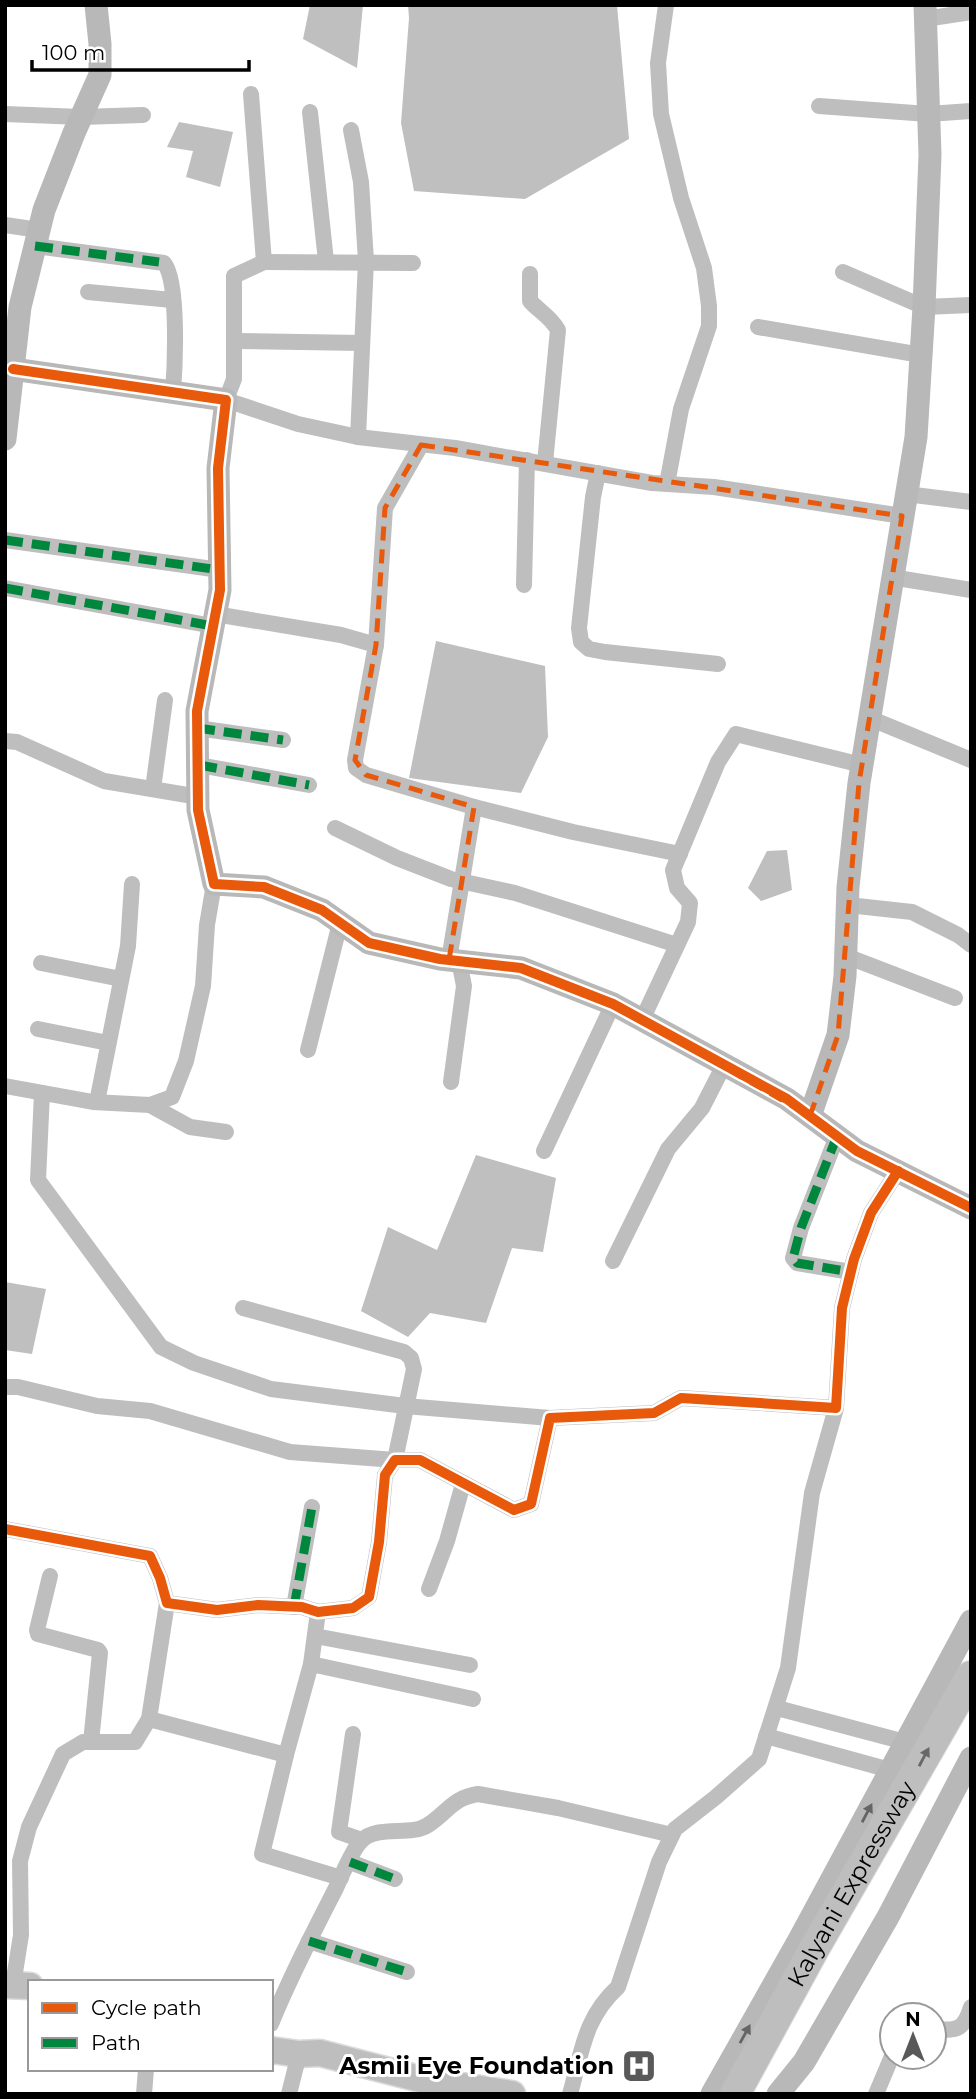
<svg xmlns="http://www.w3.org/2000/svg" width="976" height="2099" viewBox="0 0 976 2099" font-family="Montserrat,sans-serif">
  <style>
    .water { fill: #bfbfbf }
    .lines { fill: none; stroke-linecap: round; stroke-linejoin: round }
    .primary-casing { stroke: #dbdbdb; stroke-width: 29 }
    .highway-casing { stroke: #dbdbdb; stroke-width: 32 }
    .street { stroke: #bebebe; stroke-width: 16 }
    .secondary { stroke: #b8b8b8; stroke-width: 23 }
    .primary { stroke: #bebebe; stroke-width: 26 }
    .highway { stroke: #bebebe; stroke-width: 30 }
    .quiet { stroke: #00873e; stroke-width: 9; stroke-dasharray: 18 9; stroke-linecap: butt }
    .cycleway-casing { stroke: #fff; stroke-width: 15 }
    .cycleway { stroke: #e8590c; stroke-width: 10 }
    .oneway { fill: #686868 }
    .oneway2 { fill: #656565 }
    .marked { fill: none; stroke: #e8590c; stroke-width: 5; stroke-dasharray: 14 9; stroke-linejoin: round }
    .labels { text-anchor: middle; stroke-width: 6; stroke-linejoin: round; paint-order: stroke }
    .street-label { font-size: 24px; fill: #000; stroke: #fff }
    .poi-label { font-size: 24px; font-weight: bold; fill: #000; stroke: #fff; text-anchor: end }
  </style>
  <rect width="100%" height="100%" fill="#fff"/>
  <g class="water">
    <polygon points="310,5 363,5 357,68 303,39"/>
    <polygon points="408,5 617,5 629,139 525,199 414,191 401,123 409,18"/>
    <polygon points="179,122 233,132 220,187 186,177 193,151 167,147"/>
    <polygon points="436,641 545,666 548,737 521,793 409,778"/>
    <polygon points="787,850 792,890 761,901 748,888 767,851"/>
    <polygon points="476,1155 556,1178 543,1252 512,1248 486,1323 430,1313 408,1337 361,1311 388,1227 437,1250"/>
    <polygon points="5,1282 46,1289 32,1354 5,1350"/>
  </g>
  <g class="lines">
    <g class="primary-casing">
      <g id="primary">
        <polyline points="5,1985 30,1986"/>
        <polyline points="271,2050 299,2054 320,2053 424,2080 512,2094"/>
      </g>
    </g>
    <g class="highway-casing">
      <g id="highway">
        <path id="s1" d="M735,2094L814,1949L971,1676"/>
      </g>
    </g>
    <g class="street">
      <polyline points="666,5 658,63 661,114 681,198 704,268 709,306 709,326 681,409 667,484"/>
      <polyline points="925,19 971,12"/>
      <polyline points="251,94 264,262 234,276 234,379 226,400 298,424 358,437 455,448 652,483 714,487 902,516"/>
      <polyline points="819,106 928,114 971,111"/>
      <polyline points="310,112 326,261"/>
      <polyline points="5,114 81,117 143,115"/>
      <polyline points="351,130 361,182 366,261 358,437"/>
      <polyline points="5,225 39,230"/>
      <path d="M35,246L164,263C179,281 175,367 173,392"/>
      <polyline points="264,262 413,263"/>
      <polyline points="843,272 924,307 971,305"/>
      <path d="M530,274V301C540,312 551,317 558,330L545,463"/>
      <polyline points="88,292 172,300"/>
      <polyline points="758,327 921,355"/>
      <polyline points="235,341 362,343"/>
      <polyline points="598,473 593,497 579,628 581,642 589,649 605,652 718,664"/>
      <polyline points="906,494 971,502"/>
      <polyline points="5,540 220,570"/>
      <polyline points="891,577 971,590"/>
      <polyline points="524,585 527,460"/>
      <polyline points="5,588 213,626"/>
      <polyline points="215,614 341,635 376,645 355,760 356,768 366,775 474,807 573,832 680,854"/>
      <polyline points="376,645 385,508 421,445"/>
      <polyline points="869,718 971,760"/>
      <polyline points="197,728 283,740"/>
      <polyline points="5,741 17,742 104,781 199,797"/>
      <polyline points="199,765 309,785"/>
      <polyline points="153,789 165,700"/>
      <polyline points="335,828 397,858 451,879 515,893 677,945"/>
      <polyline points="848,905 912,912 958,935 971,945"/>
      <polyline points="846,956 955,998"/>
      <polyline points="449,960 474,807"/>
      <polyline points="41,963 121,979"/>
      <polyline points="642,1020 688,922 690,903 677,888 673,870 718,762 736,734 862,765"/>
      <polyline points="38,1029 108,1043"/>
      <polyline points="308,1050 340,923"/>
      <polyline points="451,1082 464,986 459,961"/>
      <polyline points="5,1086 93,1102 150,1105 172,1097 186,1061 203,986 207,925 214,884"/>
      <polyline points="42,1093 38,1180 161,1347 194,1363 271,1389 405,1406 550,1418"/>
      <polyline points="97,1102 128,946 132,884"/>
      <polyline points="150,1105 190,1127 226,1132"/>
      <polyline points="837,1136 801,1228 793,1258 797,1263 851,1272"/>
      <polyline points="544,1151 613,1004"/>
      <polyline points="613,1261 668,1149 702,1108 724,1065"/>
      <polyline points="5,1387 18,1387 97,1406 150,1411 290,1452 395,1460 414,1369 411,1358 404,1352 243,1308"/>
      <polyline points="5,1529 150,1556 160,1578 167,1603 217,1610 258,1605 302,1607 318,1612 353,1608 369,1597 379,1542 385,1475 395,1460 420,1460 514,1510 531,1504 550,1418 654,1413 681,1398 836,1408 842,1308 854,1259 871,1213 898,1171"/>
      <polyline points="50,1576 37,1630 38,1634 98,1650 100,1653 91,1742"/>
      <polyline points="429,1589 447,1541 463,1484"/>
      <polyline points="294,1607 312,1507"/>
      <polyline points="315,1636 470,1665"/>
      <polyline points="311,1664 473,1699"/>
      <polyline points="777,1708 905,1742"/>
      <polyline points="149,1719 286,1755 311,1664 318,1612"/>
      <polyline points="353,1734 339,1832 362,1840"/>
      <polyline points="766,1736 890,1770"/>
      <polyline points="286,1755 262,1854 341,1878"/>
      <polyline points="350,1862 395,1879"/>
      <polyline points="309,1941 407,1972"/>
      <polyline points="13,1985 21,1935 20,1861 29,1827 63,1754 83,1742 135,1742 149,1719 167,1603"/>
      <path d="M271,2024C290,1977 313,1933 336,1888C342,1875 352,1850 361,1841C378,1824 410,1837 428,1825C448,1812 452,1798 478,1794L558,1808L672,1835"/>
      <path d="M934,2029C957,2031 964,2030 971,2007"/>
      <polyline points="144,2094 146,2069"/>
      <polyline points="289,2094 299,2054"/>
      <path d="M570,2094C582,2052 584,2018 618,1987L659,1862L675,1829L716,1797L759,1759L788,1668L812,1493L836,1408"/>
      <polyline points="876,2094 892,2056"/>
    </g>
    <g class="secondary">
      <polyline points="13,369 226,400 218,468 220,590 197,711 198,810 214,884 264,887 322,910 369,943 440,959 521,968 613,1004 787,1099 857,1151 971,1208"/>
      <polyline points="5,439 20,307 44,210 74,133 100,75 100,44 96,5"/>
      <polyline points="810,1116 838,1035 845,976 848,887 859,783 916,437 924,307 930,155 925,5"/>
      <polyline points="712,2094 799,1940 971,1621"/>
      <polyline points="778,2094 804,2062 888,1917 971,1758"/>
    </g>
    <use href="#primary" class="primary"/>
    <use href="#highway" class="highway"/>
    <g class="quiet">
      <polyline points="35,246 159,262"/>
      <polyline points="5,540 220,570"/>
      <polyline points="5,588 213,626"/>
      <polyline points="197,728 283,740"/>
      <polyline points="199,765 309,785"/>
      <polyline points="837,1136 801,1228 793,1258 797,1263 851,1272"/>
      <polyline points="294,1607 312,1507"/>
      <polyline points="350,1862 395,1879"/>
      <polyline points="309,1941 407,1972"/>
    </g>
    <g class="cycleway-casing">
      <g id="cycleway">
        <polyline points="13,369 226,400 218,468 220,590 197,711 198,810 214,884 264,887 322,910 369,943 440,959 521,968 613,1004 787,1099 857,1151 971,1208"/>
        <polyline points="5,1529 150,1556 160,1578 167,1603 217,1610 258,1605 302,1607 318,1612 353,1608 369,1597 379,1542 385,1475 395,1460 420,1460 514,1510 531,1504 550,1418 654,1413 681,1398 836,1408 842,1308 854,1259 871,1213 898,1171"/>
      </g>
    </g>
    <use href="#cycleway" class="cycleway"/>
  </g>
  <defs><path id="oneway-solid" d="M-6-.8H1V-3.2L6.5 0L1 3.2V.8H-6Z" transform="scale(1.75)"/></defs>
  <use class="oneway" href="#oneway-solid" transform="translate(924 1757) rotate(-62)"/>
  <g class="oneway2">
    <use href="#oneway-solid" transform="translate(867 1813) rotate(-62)"/>
    <use href="#oneway-solid" transform="translate(745 2034) rotate(-61)"/>
  </g>
  <path class="marked" d="M421,445L902,516L859,783L838,1035L810,1116L613,1004L521,968L449,960L474,807L366,775L355,760L376,645L385,508Z"/>
  <defs>
    <g id="hospital-square" transform="scale(1.75)"><rect x="-9" y="-9" width="18" height="18" rx="4" fill="#595959" stroke="#fff"/><path d="M-5-5h3v3.5h4V-5h3V5h-3V1.5h-4V5h-3Z" fill="#fff"/></g>
  </defs>
  <g fill-rule="evenodd">
    <use href="#hospital-square" x="639" y="2066"/>
  </g>
  <g class="labels">
    <g class="street-label">
      <text dy="8" stroke="none"><textPath href="#s1" startOffset="240">Kalyani Expressway</textPath></text>
    </g>
    <g class="poi-label">
      <text x="614" y="2074">Asmii Eye Foundation</text>
    </g>
  </g>
  <rect width="976" height="2099" fill="none" stroke="#000000" stroke-width="14"/>
  <rect x="28" y="1980" width="245" height="91" fill="#ffffff" stroke="#999999" stroke-width="2"/>
  <rect x="42" y="2003" width="35" height="10" fill="#e8590c" stroke="#999999" stroke-width="2"/>
  <text x="91" y="2015" font-size="21" fill="#000000">Cycle path</text>
  <rect x="42" y="2038" width="35" height="10" fill="#00873e" stroke="#999999" stroke-width="2"/>
  <text x="91" y="2050" font-size="21" fill="#000000">Path</text>
  <g transform="translate(913 2036)"><circle r="33" fill="#ffffff" stroke="#999999" stroke-width="2"/>
  <path d="M0-5L12 26L0 18L-12 26Z" fill="#595959"/>
  <text y="-10" font-size="19" font-weight="bold" text-anchor="middle" fill="#000000">N</text>
  </g>
  <path d="M32 60v10h217v-10" fill="none" stroke="#000000" stroke-width="3.5"/>
  <text x="42" y="60" font-size="21" fill="#000000" stroke="#ffffff" stroke-width="5" paint-order="stroke">100 m</text>
</svg>
